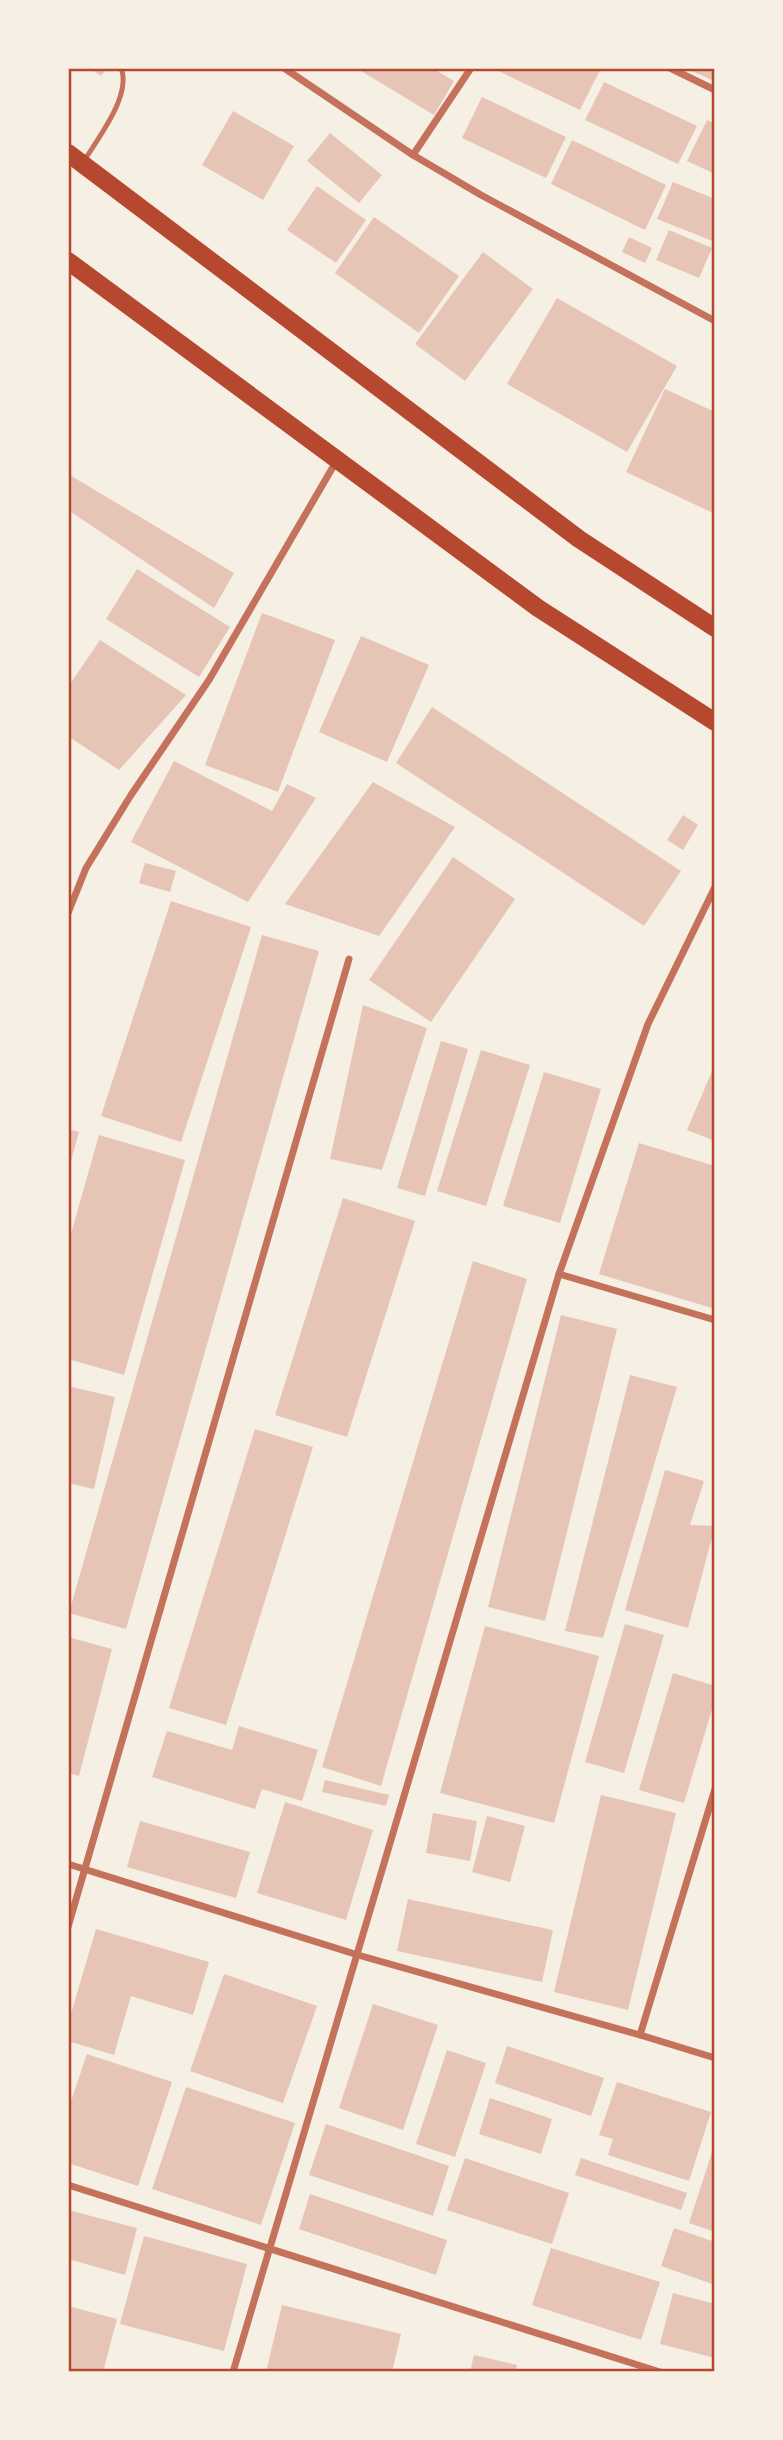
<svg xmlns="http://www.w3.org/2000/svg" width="783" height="2440" viewBox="0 0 783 2440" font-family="Poppins,sans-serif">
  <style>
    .building { fill: #e6c5b7 }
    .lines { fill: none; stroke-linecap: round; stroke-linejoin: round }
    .service { stroke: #c5725c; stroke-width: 5 }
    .minor { stroke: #c5725c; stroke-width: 7 }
    .primary { stroke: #b5482f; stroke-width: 18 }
    .neatline { fill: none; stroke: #b5482f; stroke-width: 2.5 }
  </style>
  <rect width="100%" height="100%" fill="#f6efe4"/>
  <g class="building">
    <polygon points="90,68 107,68 101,76"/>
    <polygon points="356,68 432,68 454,81 434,115"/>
    <polygon points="492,68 601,68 580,110"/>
    <polygon points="685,68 715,68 715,73 712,80"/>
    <polygon points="604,82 697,126 678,164 585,120"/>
    <polygon points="482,97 566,137 546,178 462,138"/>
    <polygon points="233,111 294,146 263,200 202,165"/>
    <polygon points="707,120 715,124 715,174 687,161"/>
    <polygon points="330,133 382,175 359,203 307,161"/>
    <polygon points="572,140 666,185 645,230 551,184"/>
    <polygon points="673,182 715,199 715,242 657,219"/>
    <polygon points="317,186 366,220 336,263 287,230"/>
    <polygon points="374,217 459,276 419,333 335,273"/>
    <polygon points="669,230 712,248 699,278 656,260"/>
    <polygon points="629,237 652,248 645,263 622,252"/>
    <polygon points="483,252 533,289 465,381 415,344"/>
    <polygon points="557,298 677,366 627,452 507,384"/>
    <polygon points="665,389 715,412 715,514 626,472"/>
    <polygon points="68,474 234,573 214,608 68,510"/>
    <polygon points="137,569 230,627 199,677 106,619"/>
    <polygon points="262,613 335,640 278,792 205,765"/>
    <polygon points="361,636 429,665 387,762 319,732"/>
    <polygon points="100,640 186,695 119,770 68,736 68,687"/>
    <polygon points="432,707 681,871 644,926 396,763"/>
    <polygon points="174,761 272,811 287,784 316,798 248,902 131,842"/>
    <polygon points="373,782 455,827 379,936 285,904"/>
    <polygon points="683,815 698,825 683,850 667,840"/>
    <polygon points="453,857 515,899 431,1022 369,980"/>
    <polygon points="145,863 176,871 170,892 139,883"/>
    <polygon points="171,901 251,927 181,1142 101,1116"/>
    <polygon points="262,935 319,951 126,1629 69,1613"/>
    <polygon points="363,1005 427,1028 382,1170 330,1159"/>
    <polygon points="441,1041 468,1049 425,1196 397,1188"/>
    <polygon points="481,1050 530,1065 486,1206 437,1191"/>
    <polygon points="715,1064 715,1141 687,1130"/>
    <polygon points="544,1072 601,1089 560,1223 503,1206"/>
    <polygon points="68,1129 79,1132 69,1168 68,1168"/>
    <polygon points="99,1135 185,1160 124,1375 68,1359 68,1244"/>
    <polygon points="639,1143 715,1166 715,1309 599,1274"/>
    <polygon points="343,1198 415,1221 347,1437 275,1415"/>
    <polygon points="473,1261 527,1279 381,1786 322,1767"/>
    <polygon points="561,1315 617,1329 545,1621 488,1607"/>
    <polygon points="630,1375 677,1387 603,1638 565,1631"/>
    <polygon points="68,1386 115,1397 94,1489 68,1483"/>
    <polygon points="255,1429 313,1447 226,1725 169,1708"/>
    <polygon points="665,1470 704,1481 690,1525 715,1526 688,1628 625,1610"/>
    <polygon points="625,1624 664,1635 624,1773 585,1762"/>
    <polygon points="485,1626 599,1656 554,1823 440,1793"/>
    <polygon points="68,1637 112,1649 79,1776 68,1773"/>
    <polygon points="673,1673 715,1686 715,1699 684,1803 639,1790"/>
    <polygon points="239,1726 318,1750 302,1801 262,1789 255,1809 152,1777 167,1731 232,1750"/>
    <polygon points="325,1780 389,1795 386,1806 322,1792"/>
    <polygon points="601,1795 676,1813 628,2010 554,1992"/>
    <polygon points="285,1802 373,1830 346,1920 257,1893"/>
    <polygon points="433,1813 477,1821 470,1861 426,1853"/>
    <polygon points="487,1816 525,1826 510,1882 472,1872"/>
    <polygon points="140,1821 250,1852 236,1898 127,1867"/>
    <polygon points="408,1899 553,1930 542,1982 397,1951"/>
    <polygon points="96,1929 209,1962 193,2015 131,1996 114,2055 68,2041 68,2024"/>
    <polygon points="224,1974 317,2006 283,2103 190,2071"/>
    <polygon points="373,2004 438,2025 403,2130 339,2108"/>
    <polygon points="507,2046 604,2078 591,2116 495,2083"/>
    <polygon points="447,2050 486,2063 455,2157 416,2144"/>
    <polygon points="87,2054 172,2082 138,2186 68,2163 68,2110"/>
    <polygon points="617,2082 711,2112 689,2181 608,2155 613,2139 599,2135"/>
    <polygon points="186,2087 295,2123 261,2225 152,2189"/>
    <polygon points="490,2098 552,2119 541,2154 479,2134"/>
    <polygon points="326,2124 449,2166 433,2216 309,2175"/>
    <polygon points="714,2146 715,2146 715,2232 689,2223"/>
    <polygon points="465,2158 569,2193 552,2244 447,2210"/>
    <polygon points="581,2158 687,2193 681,2210 575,2175"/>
    <polygon points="310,2194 447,2240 436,2275 299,2229"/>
    <polygon points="68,2210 137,2228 125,2275 68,2259"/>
    <polygon points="674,2228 715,2242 715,2285 661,2266"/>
    <polygon points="144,2236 247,2264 224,2351 120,2324"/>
    <polygon points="551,2248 660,2282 641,2340 532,2305"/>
    <polygon points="673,2293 715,2304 715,2358 660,2344"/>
    <polygon points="282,2305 401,2334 392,2372 266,2372"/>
    <polygon points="68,2306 117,2319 103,2372 68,2372"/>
    <polygon points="474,2355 517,2365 515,2372 470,2372"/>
  </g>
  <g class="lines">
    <path class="service" d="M84,161C98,138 132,95 121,68"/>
    <g class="minor">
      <polyline points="284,68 413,155 481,195 715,321"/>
      <polyline points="670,68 715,90"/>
      <polyline points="413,155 471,68"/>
      <polyline points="68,913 86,868 131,795 209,680 337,460"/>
      <polyline points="559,1274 715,1320"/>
      <polyline points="68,1864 358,1955 640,2035 715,2058"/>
      <polyline points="68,1927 349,959"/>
      <polyline points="640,2035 715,1789"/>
      <polyline points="68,2185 660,2372"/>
      <polyline points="233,2372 559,1274 648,1024 715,887"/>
    </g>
    <g class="primary">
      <polyline points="68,153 579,539 715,628"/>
      <polyline points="68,261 538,608 715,722"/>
    </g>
  </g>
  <rect width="783" height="2440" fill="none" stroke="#f6efe4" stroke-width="140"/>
  <rect x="70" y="70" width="643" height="2300" class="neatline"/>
</svg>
